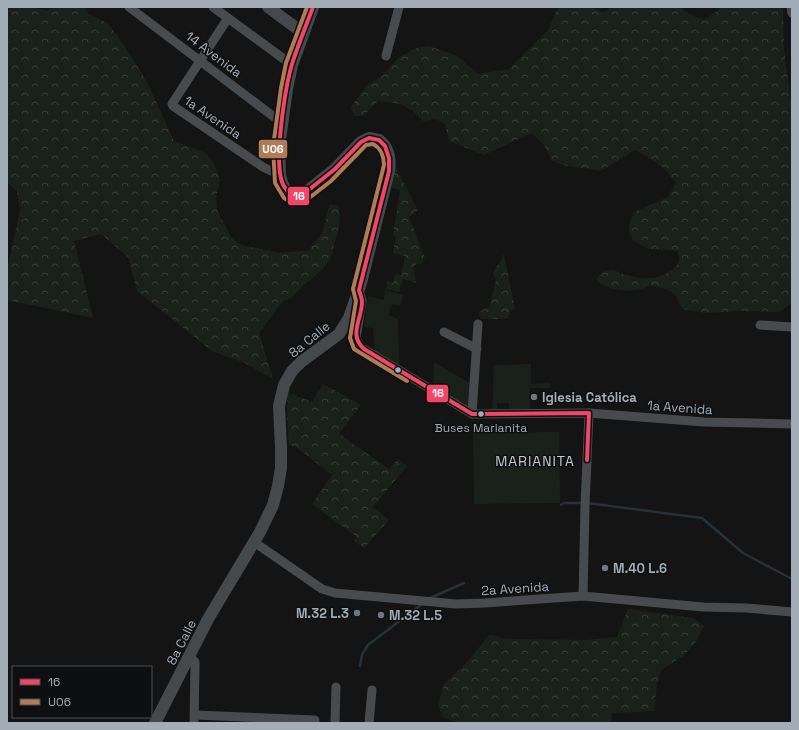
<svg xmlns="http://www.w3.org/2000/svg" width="799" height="730" viewBox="0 0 799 730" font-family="'Space Grotesk',sans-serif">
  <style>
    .green { fill: #1a211a }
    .forest { fill: url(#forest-crowns) }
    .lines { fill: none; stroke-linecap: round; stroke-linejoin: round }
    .stream { stroke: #263237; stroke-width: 2.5 }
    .street { stroke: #484b4d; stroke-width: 9 }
    .secondary { stroke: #46494c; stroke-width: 12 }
    .bus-1-casing { stroke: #0e0f10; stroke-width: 7 }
    .bus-2-casing { stroke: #0e0f10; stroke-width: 7 }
    .bus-1 { stroke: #f34667; stroke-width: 4 }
    .bus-2 { stroke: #b07c57; stroke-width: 4 }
    .bus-dot { fill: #a3adb7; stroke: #0e0f10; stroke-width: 1.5 }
    .poi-dot { fill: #71777e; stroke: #0e0f10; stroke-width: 1.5 }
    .labels { text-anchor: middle; stroke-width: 3; stroke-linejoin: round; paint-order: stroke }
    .bus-label { font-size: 12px; fill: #a3adb7; stroke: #0e0f10 }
    .street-label { font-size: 13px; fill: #a3adb7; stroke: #0e0f10 }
    .poi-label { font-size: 13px; font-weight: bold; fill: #a3adb7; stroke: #0e0f10; text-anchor: start }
    .neighbourhood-label { font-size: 14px; letter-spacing: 1px; fill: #c5cbd3; stroke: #0e0f10 }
    .line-badge { stroke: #0e0f10; stroke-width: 1.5 }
    .badge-label { font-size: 11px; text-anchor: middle; font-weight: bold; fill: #fff }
  </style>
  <defs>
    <pattern id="forest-crowns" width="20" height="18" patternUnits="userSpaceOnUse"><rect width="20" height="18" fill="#1a211a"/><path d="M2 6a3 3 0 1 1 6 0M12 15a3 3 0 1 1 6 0" fill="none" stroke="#383f39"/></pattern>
  </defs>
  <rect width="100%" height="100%" fill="#141414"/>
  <g class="green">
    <polygon points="385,290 403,295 401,305 392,304 389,315 398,319 399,366 375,351 373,328 364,327 368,296 384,300"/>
    <polygon points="434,362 473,385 471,412 433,389"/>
    <polygon points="531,364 531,384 550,383 550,388 530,388 530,411 509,412 509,403 497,403 497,412 492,412 494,365"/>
    <polygon points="559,432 560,503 474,504 473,433"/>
  </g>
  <g class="forest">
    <polygon points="8,7 31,7 47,11 54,7 86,7 87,13 107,23 118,36 140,70 149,86 174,141 206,153 214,164 220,180 216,197 217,210 231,237 241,245 280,253 309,250 323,231 329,205 337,205 339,208 340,223 331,257 324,268 303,286 291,298 283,301 259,333 273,379 245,363 212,351 137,291 128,257 101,234 74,241 93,318 7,300 7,271 20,210 17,192 7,182 7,12"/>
    <path d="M558,7H592L604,13L611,7H680L689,14L705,20L722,7H783L784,49L792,110V303L779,312L740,311L705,313L683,309C680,305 677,296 673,293C668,289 655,286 649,286C645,287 641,290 637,290C625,292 603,289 596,279C600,274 605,270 612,270C616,270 619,273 623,274C640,280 660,281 674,268C680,263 680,258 677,251L649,249L632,240C628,228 628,224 634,212L668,197L676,183C664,166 653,160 635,150L601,171L567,166L552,161L544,145L532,133L484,155L449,141L445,124L436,119L423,121L413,111L401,104L378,101L363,116H354L351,107L366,86L382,76L399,57L417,48L429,46L457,56L478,74L509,69L548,30Z"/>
    <polygon points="395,166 418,210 409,217 425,258 421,264 416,264 414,268 416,283 403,279 399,292 386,289 387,281 393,283 395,274 401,275 405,256 393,253 396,236 393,235 400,190 390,187"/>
    <polygon points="504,255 515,309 511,310 507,319 481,319 478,312 489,307 496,280 493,273"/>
    <polygon points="323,384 361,405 339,434 389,469 398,459 407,466 373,507 389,520 364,548 354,541 357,537 312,504 332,475 296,447 289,445 287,412 288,392 312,402"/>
    <polygon points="628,609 693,618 704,626 696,642 683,656 661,670 657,684 654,711 612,713 611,723 459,723 442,717 438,704 444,684 468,661 490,634 505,639 587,640 617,637"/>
  </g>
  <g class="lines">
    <g class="stream">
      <polyline points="587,503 702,518 743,553 792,579"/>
      <polyline points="561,505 564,503 582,503"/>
      <polyline points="430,598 464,583"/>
      <polyline points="360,666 362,655 368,645 422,604"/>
    </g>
    <g class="street">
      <polyline points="129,7 282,123"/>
      <polyline points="213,7 292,65"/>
      <polyline points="791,7 792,13"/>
      <polyline points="228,18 172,104 173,106 263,167 280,175"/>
      <polyline points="386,56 399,7"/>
      <polyline points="359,290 362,301 356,338 359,346 472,414 589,413 704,422 792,424"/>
      <polyline points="760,325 792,327"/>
      <polyline points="444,332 477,349"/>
      <polyline points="472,414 478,324"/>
      <polyline points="254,542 322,589 335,593 456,604 485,603 583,596 703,607 746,608 792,612"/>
      <polyline points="583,596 585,506 589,413"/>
      <polyline points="189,656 195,662 195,666 194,723"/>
      <polyline points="195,715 315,720"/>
      <polyline points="335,723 336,687"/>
      <polyline points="369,723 372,690"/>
    </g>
    <g class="secondary">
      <polyline points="268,7 303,33"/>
      <path d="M155,723L208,619L260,532L273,505L278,486L281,468V448L279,406L284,385L292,371L301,362L339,334L349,318L361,283L389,171C391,158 389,148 379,140L369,138L361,142L335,169L301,196L296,197L293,196L286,190L282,183L280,175L279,147L287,89L292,65L313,7"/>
    </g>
    <g class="bus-1-casing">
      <path id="bus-1" d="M313,7C306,26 298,45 292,64C285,88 274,160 282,182C284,188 288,192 293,196H301L335,169L361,142L369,138L379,140L385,146L389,158V171L359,290C360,294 362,298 362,302C362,319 348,335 364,349L472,414L589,413L587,460"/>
    </g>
    <g class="bus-2-casing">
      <path id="bus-2" d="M307,7L286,63L281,88L273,147L275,183L284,198L291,202L301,203L313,195L331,181L366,145L373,144C381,148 384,157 384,165L353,289L356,301L350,338L354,349L407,381"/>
    </g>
    <use href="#bus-1" class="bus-1"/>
    <use href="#bus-2" class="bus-2"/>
  </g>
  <g class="bus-dot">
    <circle cx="398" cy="370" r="3.5"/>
    <circle cx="481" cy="414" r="3.5"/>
  </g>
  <g class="poi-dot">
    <circle cx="534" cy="397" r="4"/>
    <circle cx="605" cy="568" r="4"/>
    <circle cx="357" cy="613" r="4"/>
    <circle cx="381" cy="615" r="4"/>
  </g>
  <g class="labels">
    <g class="bus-label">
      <text x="481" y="432">Buses Marianita</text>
    </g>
    <g class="street-label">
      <text transform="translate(214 54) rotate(37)" y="5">14 Avenida</text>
      <text transform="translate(213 117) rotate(34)" y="5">1a Avenida</text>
      <text transform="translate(309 339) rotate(-39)" y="5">8a Calle</text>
      <text transform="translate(680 407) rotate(4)" y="5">1a Avenida</text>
      <text transform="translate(515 588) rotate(-4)" y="5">2a Avenida</text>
      <text transform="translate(181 642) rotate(-63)" y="5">8a Calle</text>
    </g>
    <g class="poi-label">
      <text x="542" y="402">Iglesia Católica</text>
      <text x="613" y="573">M.40 L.6</text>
      <text x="349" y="618" text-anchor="end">M.32 L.3</text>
      <text x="389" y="620">M.32 L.5</text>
    </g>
    <g class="neighbourhood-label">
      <text x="535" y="466">MARIANITA</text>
    </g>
  </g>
  <g class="line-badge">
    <rect x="258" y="139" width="30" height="20" rx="4" fill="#b07c57"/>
    <rect x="287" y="186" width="23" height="20" rx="4" fill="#f34667"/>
    <rect x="426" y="384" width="23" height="19" rx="4" fill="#f34667"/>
  </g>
  <g class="badge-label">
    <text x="273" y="153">U06</text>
    <text x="299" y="200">16</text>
    <text x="438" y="397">16</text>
  </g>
  <rect width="799" height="730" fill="none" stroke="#a3adb7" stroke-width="16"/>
  <rect x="12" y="666" width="140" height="52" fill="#0e0f10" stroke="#4a4e53"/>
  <rect x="20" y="679" width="20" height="6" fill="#f34667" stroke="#4a4e53"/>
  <text x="48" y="686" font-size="12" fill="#a3adb7">16</text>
  <rect x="20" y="699" width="20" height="6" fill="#b07c57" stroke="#4a4e53"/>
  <text x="48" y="706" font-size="12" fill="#a3adb7">U06</text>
</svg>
